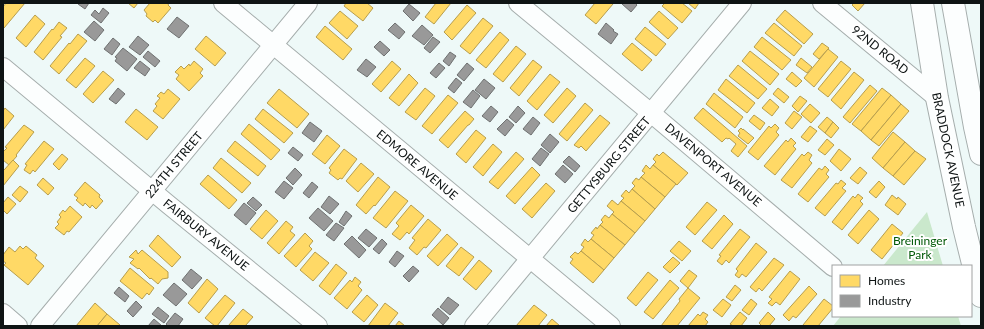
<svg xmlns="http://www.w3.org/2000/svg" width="984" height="329" viewBox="0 0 984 329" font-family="Lato,sans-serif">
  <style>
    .green { fill: #cae8cc }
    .homes { fill: #ffd966; stroke: #b79e4d }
    .industry { fill: #999; stroke: #6f7171 }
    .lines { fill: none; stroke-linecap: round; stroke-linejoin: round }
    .minor-casing { stroke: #a5adac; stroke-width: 20 }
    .primary-casing { stroke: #a5adac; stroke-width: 24 }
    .minor { stroke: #fcfefe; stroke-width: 18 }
    .primary { stroke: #fcfefe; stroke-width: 22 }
    .labels { text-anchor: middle; stroke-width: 4; stroke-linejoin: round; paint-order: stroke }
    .street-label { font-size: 12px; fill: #0e1414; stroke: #fff }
    .park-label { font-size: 12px; fill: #025907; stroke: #fff }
  </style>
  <rect width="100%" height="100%" fill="#eef9f8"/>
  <g class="green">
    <polygon points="927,212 943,266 883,266"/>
    <polygon points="841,316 958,316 961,326 833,326"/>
  </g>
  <g class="homes">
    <polygon points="6,3 25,3 4,28 3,27 3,7"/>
    <polygon points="128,3 138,3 134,8"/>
    <polygon points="150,3 169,3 168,5 171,8 158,23 155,20 153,22 146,16 147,14 144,10"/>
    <polygon points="346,3 367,3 373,8 363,21 344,6"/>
    <polygon points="436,3 451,3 434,24 425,17"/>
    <polygon points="595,3 612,3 613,4 596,24 585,15"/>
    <polygon points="665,3 682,3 692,11 682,23 662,6"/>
    <polygon points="688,3 699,3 695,9"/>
    <polygon points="851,3 865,3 858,11 852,5 853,4"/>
    <polygon points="467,5 476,13 452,40 444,32"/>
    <polygon points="785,10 813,34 804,44 776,20"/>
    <polygon points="340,11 358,26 347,39 329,23"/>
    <polygon points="659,11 678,28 668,39 649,22"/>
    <polygon points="35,15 45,24 26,47 16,38"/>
    <polygon points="483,18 493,26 470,54 460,46"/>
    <polygon points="59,22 67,28 60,36 62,37 43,60 34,52 52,29 53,30"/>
    <polygon points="774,23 802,46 794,56 765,33"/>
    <polygon points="325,26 352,49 343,60 316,37"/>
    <polygon points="645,27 666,44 656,56 635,39"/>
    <polygon points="500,32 509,40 486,68 476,60"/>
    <polygon points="78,34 87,41 59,74 50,66 69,43 70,44"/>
    <polygon points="206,36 226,53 215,66 195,49"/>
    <polygon points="762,37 791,60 782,70 754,47"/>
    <polygon points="632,43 652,60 642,71 622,54"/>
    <polygon points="822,43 829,48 819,59 813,54"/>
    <polygon points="516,46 526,54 503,82 493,74"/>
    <polygon points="828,49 838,57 814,87 804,78"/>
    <polygon points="750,51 779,74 770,85 742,61"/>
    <polygon points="85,58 95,66 76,88 66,80"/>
    <polygon points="801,58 812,67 807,73 796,65"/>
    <polygon points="533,60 542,67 519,96 510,88"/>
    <polygon points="194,61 203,69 200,73 203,76 189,91 176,79 179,75 175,72 181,66 184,69 189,64 190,66"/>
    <polygon points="392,61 401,69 381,92 372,84"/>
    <polygon points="841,61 851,69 828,97 818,89"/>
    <polygon points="738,65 767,89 758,99 729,76"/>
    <polygon points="103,71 114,80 93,103 83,94"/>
    <polygon points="792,72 802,81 796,87 786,79"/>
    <polygon points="854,72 864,80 841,109 831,100"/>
    <polygon points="409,74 418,83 399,106 389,98"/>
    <polygon points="550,74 560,82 537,110 527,101"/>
    <polygon points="726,79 755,103 747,113 718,90"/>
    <polygon points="870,85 877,91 850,123 843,117"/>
    <polygon points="425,88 435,96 416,120 405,112"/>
    <polygon points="567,88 576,96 553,123 544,115"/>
    <polygon points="778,88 789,97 784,103 773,94"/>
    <polygon points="882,88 891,95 861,131 852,124"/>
    <polygon points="168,89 180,99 163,119 153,111 157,106 155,104 160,98 157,96 161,92 164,94"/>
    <polygon points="279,89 309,114 297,128 267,103"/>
    <polygon points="714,93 743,117 735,128 706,104"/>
    <polygon points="448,95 458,103 432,134 422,126"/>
    <polygon points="891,95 901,104 871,140 861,131"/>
    <polygon points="800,96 807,101 798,112 792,106"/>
    <polygon points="770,99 779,107 772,116 762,108"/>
    <polygon points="585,103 593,110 567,141 559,134"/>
    <polygon points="810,104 820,113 811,123 801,114"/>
    <polygon points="901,104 909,111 879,146 871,140"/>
    <polygon points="5,108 14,116 3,130 3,111"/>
    <polygon points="703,108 747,146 738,157 731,151 736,144 729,138 728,139 726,138 722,142 694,118"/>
    <polygon points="136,109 158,127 147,140 125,122"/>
    <polygon points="263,109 293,133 284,143 255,119"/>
    <polygon points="465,111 474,119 469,125 468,125 448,148 439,140"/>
    <polygon points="794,111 802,117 792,129 785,123"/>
    <polygon points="600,115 610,123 586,151 581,146 579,148 574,145"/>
    <polygon points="754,115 765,123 760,130 749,121"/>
    <polygon points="827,117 833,122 825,133 818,127"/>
    <polygon points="833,122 839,128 831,138 825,133"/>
    <polygon points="249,124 280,150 271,160 241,134"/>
    <polygon points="775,124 779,128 776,132 779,135 758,160 748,152 769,126 771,128"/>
    <polygon points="24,125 34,132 16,155 17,156 9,165 3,160 3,152 7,148 5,147"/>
    <polygon points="810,126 817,131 808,142 801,137"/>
    <polygon points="741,128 743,130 743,129 754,138 748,144 738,136 740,133 738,131"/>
    <polygon points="476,130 486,138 466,163 456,154"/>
    <polygon points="893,132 905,142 883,168 872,158"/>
    <polygon points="327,135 340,146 325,164 312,154"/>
    <polygon points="791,138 796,143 793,146 796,149 775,175 764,166 786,140 788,142"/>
    <polygon points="827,139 834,145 825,155 818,150"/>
    <polygon points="44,141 54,149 35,172 33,170 30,174 24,170 27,165 25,164"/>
    <polygon points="235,141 266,166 258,176 227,151"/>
    <polygon points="905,142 915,151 893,176 883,168"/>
    <polygon points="493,144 502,152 483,176 473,167"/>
    <polygon points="344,149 357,159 342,179 340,178 338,180 329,173 331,170 329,168"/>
    <polygon points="839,149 851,159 841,171 830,161"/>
    <polygon points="915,151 926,159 904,185 893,176"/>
    <polygon points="516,152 524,159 498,189 489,182"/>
    <polygon points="663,152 688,173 677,185 653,165 656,162 653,159 657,154 659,156"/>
    <polygon points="808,152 812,155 809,160 812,163 792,188 781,180 802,154 804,156"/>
    <polygon points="62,154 68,159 59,170 53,164"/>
    <polygon points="221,158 251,183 242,193 213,168"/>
    <polygon points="13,160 19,166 3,186 3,169 4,170"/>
    <polygon points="361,163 374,174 358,192 346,181"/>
    <polygon points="646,165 650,169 653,165 676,184 665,197 641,177 645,173 642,171"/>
    <polygon points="825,166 829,170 826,174 829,177 808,202 798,194 819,168 822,170"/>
    <polygon points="532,167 540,175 515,204 506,196"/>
    <polygon points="860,167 867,173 858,184 850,178"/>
    <polygon points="208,175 237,200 229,209 200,184"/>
    <polygon points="378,177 390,187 375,206 374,205 366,214 356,205"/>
    <polygon points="641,177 665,197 655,209 632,189 635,186 632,183 636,178 639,180"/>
    <polygon points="43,178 54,188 48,195 37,185"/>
    <polygon points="841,180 846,184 842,188 846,191 825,216 815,208 836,183 838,184"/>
    <polygon points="879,181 885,187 876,198 869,192"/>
    <polygon points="85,182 100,195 99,197 103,201 96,209 92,205 90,208 85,203 83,206 76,200 78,198 74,195"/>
    <polygon points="546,183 555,191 532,218 522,209"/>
    <polygon points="20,186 28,192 20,202 12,195"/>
    <polygon points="632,189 655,209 645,221 621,201 624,198 621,196 626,190 629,193"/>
    <polygon points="395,191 408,201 386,228 373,218"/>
    <polygon points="858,194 863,198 860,201 863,204 842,230 832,222 853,196 855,198"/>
    <polygon points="892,195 897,199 898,197 906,204 898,215 885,205"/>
    <polygon points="8,197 16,204 7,214 3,210 3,203"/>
    <polygon points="612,200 618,205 621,201 645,221 635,233 612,214 614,212 607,206"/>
    <polygon points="707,202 717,210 695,235 686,227"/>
    <polygon points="411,205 424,216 409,234 407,232 400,240 392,234 399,226 396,223"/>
    <polygon points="70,206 82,217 69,232 67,231 64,235 55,228 59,224 57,222 61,217 59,215 63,210 65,212"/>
    <polygon points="266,210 278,221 262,239 250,229"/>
    <polygon points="869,210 879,219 858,244 848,235"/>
    <polygon points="612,214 635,233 625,245 600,225 603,222 601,220 605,215 609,218"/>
    <polygon points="724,215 733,224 712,249 702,241"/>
    <polygon points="428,219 441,230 426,248 424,247 417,255 409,248 415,240 412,238"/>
    <polygon points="286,221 293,227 290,231 295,235 279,254 267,243"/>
    <polygon points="892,224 903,233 882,259 871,250"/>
    <polygon points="600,225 625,245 614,258 591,239 594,235 591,233 596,227 597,229"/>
    <polygon points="740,229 750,237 729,263 726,260 722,265 717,261 721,256 719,255"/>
    <polygon points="305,233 313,241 309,246 312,249 296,267 284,256"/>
    <polygon points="447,234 458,244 438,266 427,256"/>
    <polygon points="158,235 181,257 172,267 149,246"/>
    <polygon points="585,239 588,242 591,239 614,258 604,270 581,251 584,247 581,245"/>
    <polygon points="679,241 691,251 682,261 670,251"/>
    <polygon points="756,243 767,252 746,277 742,274 739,278 735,275 738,271 736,269"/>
    <polygon points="20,246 23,249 26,246 37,255 35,258 44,266 28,285 4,265 6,263 3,261 3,255 9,247 15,252"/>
    <polygon points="461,247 474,257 459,276 446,266"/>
    <polygon points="136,250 138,254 142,250 168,272 168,278 162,279 158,284 151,278 150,279 139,268 138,269 130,263 134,259 129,257"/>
    <polygon points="581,251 604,270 593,283 570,263 573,259 570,257 575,252 578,254"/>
    <polygon points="315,252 329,263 313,281 300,270"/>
    <polygon points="673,257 680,263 670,273 663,267"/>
    <polygon points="774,258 784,265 762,291 759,288 756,292 750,287"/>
    <polygon points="479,260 492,271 476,290 463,279"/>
    <polygon points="336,264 347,273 330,295 319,286"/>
    <polygon points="130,268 154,288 149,295 147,293 142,299 120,281"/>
    <polygon points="689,270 697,276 688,288 680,281"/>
    <polygon points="790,271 800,279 780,305 776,302 772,306 768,303 772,299 769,297"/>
    <polygon points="648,272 658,280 636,306 627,298"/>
    <polygon points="355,277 361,282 358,286 362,290 347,309 334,298 350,280 352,282"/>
    <polygon points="207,279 218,289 199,313 188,303"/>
    <polygon points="670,280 679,288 653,319 644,312"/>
    <polygon points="735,285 741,290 732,301 726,297"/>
    <polygon points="809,286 817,294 796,318 793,316 789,321 783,315"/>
    <polygon points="688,288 700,298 677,326 661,326 680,301 679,299"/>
    <polygon points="225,295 235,303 217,326 215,326 205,318"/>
    <polygon points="367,295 378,305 364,322 352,312"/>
    <polygon points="723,299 731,305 722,317 713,310"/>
    <polygon points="751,299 757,304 749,315 742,310"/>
    <polygon points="824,299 833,306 833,308 818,326 805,326 803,325"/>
    <polygon points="95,303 107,314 97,326 76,326"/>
    <polygon points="385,303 398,313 388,326 368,326"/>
    <polygon points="534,305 547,315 538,326 516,326"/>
    <polygon points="243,309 253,317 245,326 228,326"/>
    <polygon points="703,312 708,315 705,319 708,322 705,326 688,326 698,314 700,316"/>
    <polygon points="740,312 747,318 741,326 733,326 730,324"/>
    <polygon points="768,312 775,319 769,326 762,326 759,323"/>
    <polygon points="107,314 120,325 119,326 97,326"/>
    <polygon points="552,319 560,326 546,326"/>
    <polygon points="399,321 405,326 395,326"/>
  </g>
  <g class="industry">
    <polygon points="79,3 89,3 85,9 78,4"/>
    <polygon points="623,3 635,3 637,5 631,12 622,4"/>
    <polygon points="409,4 420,13 413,21 403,11"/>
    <polygon points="103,8 109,13 101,23 91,15 95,10 99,14"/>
    <polygon points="177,17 189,26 179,38 167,29"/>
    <polygon points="94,21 104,30 95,41 84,32"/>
    <polygon points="395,23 405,32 399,39 388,30"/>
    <polygon points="606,23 614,30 613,31 618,34 611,44 598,34"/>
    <polygon points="422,25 433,35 424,45 412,36"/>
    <polygon points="138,36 149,45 140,55 129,47"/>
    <polygon points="433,37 440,42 430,53 424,48"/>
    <polygon points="113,38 120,44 112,55 104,49"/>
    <polygon points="380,41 390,50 384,56 374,47"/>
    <polygon points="123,48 137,59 127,71 115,61 117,58 115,57"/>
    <polygon points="148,51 160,61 155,67 143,57"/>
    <polygon points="450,52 456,56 449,66 443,61"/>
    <polygon points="366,59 376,67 367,77 357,70"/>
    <polygon points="140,61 150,69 145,76 134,68"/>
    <polygon points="439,63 445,68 436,78 430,73"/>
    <polygon points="467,63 474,69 464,81 457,75"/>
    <polygon points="456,78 462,83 454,93 448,88"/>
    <polygon points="484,79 495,88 486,99 475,90"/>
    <polygon points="118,88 125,94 116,104 109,99"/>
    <polygon points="473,90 480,96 471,108 463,102"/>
    <polygon points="491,106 498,112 490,122 482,116"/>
    <polygon points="518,106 525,113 516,123 509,117"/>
    <polygon points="533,117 540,123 531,135 523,129"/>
    <polygon points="507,119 514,125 505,136 497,129"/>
    <polygon points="310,122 322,131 314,142 302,133"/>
    <polygon points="550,134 559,142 550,153 541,145"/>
    <polygon points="293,147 303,155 298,161 288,153"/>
    <polygon points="541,148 549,154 540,166 532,159"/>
    <polygon points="569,156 580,166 575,172 563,162"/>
    <polygon points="563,165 573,174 565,183 555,174"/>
    <polygon points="295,168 302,175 293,185 286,178"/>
    <polygon points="284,181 293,188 284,199 275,192"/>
    <polygon points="312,182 318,187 309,198 303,193"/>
    <polygon points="329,196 339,204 330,214 321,207"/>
    <polygon points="253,197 262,205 256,211 247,203"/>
    <polygon points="244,203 256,213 246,225 234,215"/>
    <polygon points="318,208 333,221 324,231 309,218"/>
    <polygon points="346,211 352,216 344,226 339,222"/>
    <polygon points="336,223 344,228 334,241 326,235"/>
    <polygon points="366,229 377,238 369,247 358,238"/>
    <polygon points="352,236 366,250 359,258 344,244"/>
    <polygon points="382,239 387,244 379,254 373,249"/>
    <polygon points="397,251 404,256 395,267 389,262"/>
    <polygon points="413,266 419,271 409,282 403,276"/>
    <polygon points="191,269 202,278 192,289 182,280"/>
    <polygon points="174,283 187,294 176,306 163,295"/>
    <polygon points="119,287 129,296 125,302 114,293"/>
    <polygon points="448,297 459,305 450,315 440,307"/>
    <polygon points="136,301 142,307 133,317 127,311"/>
    <polygon points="158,307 169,316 164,323 152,314"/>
    <polygon points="438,308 449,318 443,325 432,315"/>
    <polygon points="175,313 183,319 178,326 168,326 166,324"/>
    <polygon points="154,319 162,326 148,326"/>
  </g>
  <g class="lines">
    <g class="minor-casing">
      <g id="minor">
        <polyline points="223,3 611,326"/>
        <polyline points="518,3 651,113 833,267"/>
        <polyline points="822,3 937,98"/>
        <polyline points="3,67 169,205 318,326"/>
        <polyline points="3,313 18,326"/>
        <polyline points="40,326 308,3"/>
        <polyline points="474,326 742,3"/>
      </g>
    </g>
    <g class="primary-casing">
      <g id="primary">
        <polyline points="922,3 937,98 964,227 981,296"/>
        <polyline points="953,3 975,127 981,154"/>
      </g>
    </g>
    <use href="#minor" class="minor"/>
    <use href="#primary" class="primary"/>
  </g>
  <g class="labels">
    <g class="street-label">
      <text transform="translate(880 50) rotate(39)" y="4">92ND ROAD</text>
      <text transform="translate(948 150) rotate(78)" y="4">BRADDOCK AVENUE</text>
      <text transform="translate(174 165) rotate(-50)" y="4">224TH STREET</text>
      <text transform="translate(417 165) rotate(40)" y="4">EDMORE AVENUE</text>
      <text transform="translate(609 165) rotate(-50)" y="4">GETTYSBURG STREET</text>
      <text transform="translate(713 165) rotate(40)" y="4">DAVENPORT AVENUE</text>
      <text transform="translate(206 235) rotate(39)" y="4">FAIRBURY AVENUE</text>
    </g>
    <g class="park-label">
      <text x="920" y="245">Breininger<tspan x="920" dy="14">Park</tspan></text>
    </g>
  </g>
  <rect width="984" height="329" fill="none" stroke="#0e1414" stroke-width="8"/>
  <rect x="832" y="265" width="140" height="52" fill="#ffffff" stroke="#9fa1a1"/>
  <rect x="840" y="275" width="20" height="12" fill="#ffd966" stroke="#9fa1a1"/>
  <text x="868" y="285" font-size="12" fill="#0e1414">Homes</text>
  <rect x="840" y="295" width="20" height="12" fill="#999999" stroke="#9fa1a1"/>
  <text x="868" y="305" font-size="12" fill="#0e1414">Industry</text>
</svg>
